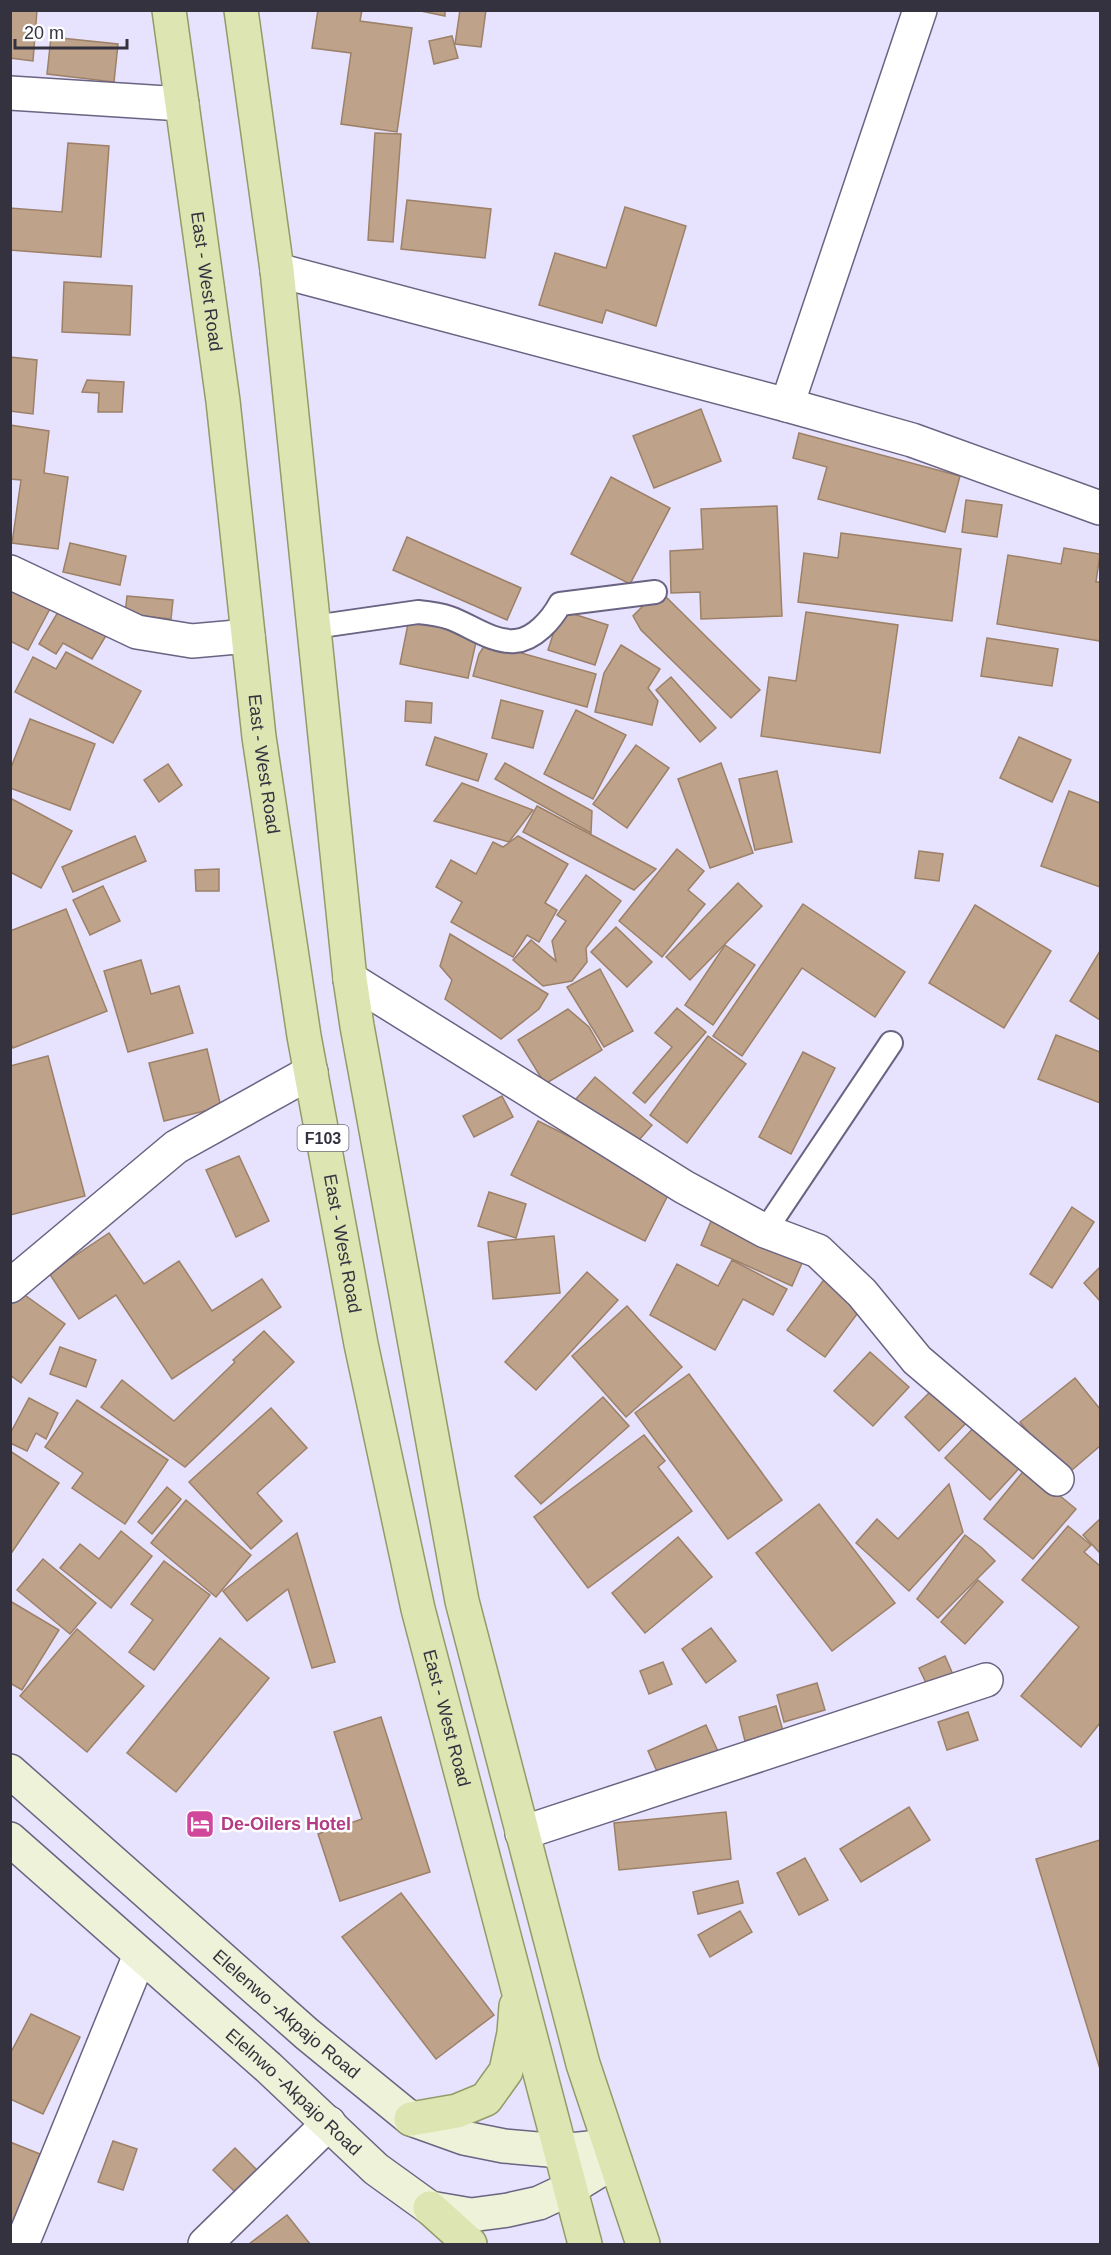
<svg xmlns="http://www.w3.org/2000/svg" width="1111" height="2255" viewBox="0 0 1111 2255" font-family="Helvetica,sans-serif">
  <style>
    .building { fill: #bea289; stroke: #9c8168; stroke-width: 1.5 }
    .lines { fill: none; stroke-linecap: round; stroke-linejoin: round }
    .lane-casing { stroke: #6a6382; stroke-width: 26 }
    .street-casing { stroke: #6a6382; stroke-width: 36 }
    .secondary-casing { stroke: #6a6382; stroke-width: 36 }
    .primary-casing { stroke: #939b68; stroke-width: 36 }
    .lane { stroke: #fff; stroke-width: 22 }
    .street { stroke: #fff; stroke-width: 33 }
    .secondary { stroke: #eef2d8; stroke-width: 33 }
    .primary { stroke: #dde5b2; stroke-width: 33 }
    .labels { text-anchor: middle; stroke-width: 5; stroke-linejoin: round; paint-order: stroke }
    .shield { fill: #fff; stroke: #727079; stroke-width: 1.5 }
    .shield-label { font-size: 16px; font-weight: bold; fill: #353240 }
    .street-label { font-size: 18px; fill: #353240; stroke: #fff }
    .hotel-label { font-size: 18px; font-weight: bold; fill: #b23c85; stroke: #fff; text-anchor: start }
  </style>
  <rect width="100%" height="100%" fill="#e7e2fe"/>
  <g class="building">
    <polygon points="10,10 37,10 33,61 10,58"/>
    <polygon points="318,10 362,10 360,21 412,28 397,132 341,124 351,53 312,48"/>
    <polygon points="416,10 445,10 445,16"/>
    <polygon points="460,10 486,10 481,47 455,44"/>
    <polygon points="452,36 458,58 434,64 429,41"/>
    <polygon points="51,37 118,44 114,82 47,74"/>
    <polygon points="375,133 401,134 393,242 368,240"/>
    <polygon points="68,143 109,146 101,257 10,250 10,208 62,212"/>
    <polygon points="407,200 491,209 485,258 401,249"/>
    <polygon points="625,207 686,226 656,326 606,310 602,323 539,305 555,253 606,268"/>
    <polygon points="64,282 132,286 130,335 62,332"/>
    <polygon points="10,357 37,360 33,414 10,411"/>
    <polygon points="87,380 124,382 122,412 98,412 99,393 82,392"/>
    <polygon points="701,409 721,461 654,488 633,436"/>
    <polygon points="10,425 49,431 44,473 68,477 58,549 12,543 21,480 10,479"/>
    <polygon points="799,433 960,476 945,532 818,499 827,467 793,458"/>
    <polygon points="611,477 670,508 630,584 571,554"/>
    <polygon points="966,500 1002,505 997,537 962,532"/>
    <polygon points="777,506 782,616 701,619 700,592 671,593 670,551 703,549 701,509"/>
    <polygon points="841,533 961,549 952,621 798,602 804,553 838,558"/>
    <polygon points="407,537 521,588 507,620 393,570"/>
    <polygon points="70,543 126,556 120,585 63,572"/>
    <polygon points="1064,548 1100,554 1096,582 1100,582 1100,641 997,624 1008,555 1061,564"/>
    <polygon points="10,580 53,603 28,650 10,641"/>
    <polygon points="659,590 760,690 731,718 641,630 633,616"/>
    <polygon points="127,596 173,600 171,619 125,614"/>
    <polygon points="61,607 107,634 92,659 63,643 56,654 39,644"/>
    <polygon points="561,610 608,625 595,665 548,650"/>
    <polygon points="806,612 898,625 880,753 761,736 769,677 796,681"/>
    <polygon points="409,619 478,633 468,678 400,664"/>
    <polygon points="987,638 1058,649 1052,686 981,676"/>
    <polygon points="486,643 596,674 587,707 473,676 479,654"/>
    <polygon points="621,645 660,669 648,688 658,701 652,725 595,712 604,673"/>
    <polygon points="66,652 141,691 113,743 15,692 33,657 56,669"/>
    <polygon points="671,677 716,728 700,742 656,690"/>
    <polygon points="501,700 543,711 533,748 492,738"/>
    <polygon points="406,701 432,703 431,723 405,721"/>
    <polygon points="576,710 626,735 593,799 544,774"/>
    <polygon points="30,719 95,744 70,810 10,788 10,770"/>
    <polygon points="435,737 487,754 478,781 426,765"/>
    <polygon points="1019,737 1071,760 1052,802 1000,778"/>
    <polygon points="636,745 669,768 627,828 593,804"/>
    <polygon points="505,763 592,811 591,833 495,779"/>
    <polygon points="721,763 753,853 710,868 678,779"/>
    <polygon points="168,764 182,785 159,802 144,780"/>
    <polygon points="777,771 792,842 755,850 739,779"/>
    <polygon points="462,783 533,810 509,842 434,821"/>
    <polygon points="1069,791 1100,803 1100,887 1041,866"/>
    <polygon points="10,798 72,831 41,888 10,872"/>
    <polygon points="537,806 656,869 634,890 523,832"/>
    <polygon points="135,836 146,861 73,892 62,867"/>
    <polygon points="518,836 568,864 545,903 557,910 539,942 527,935 513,957 451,922 462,902 436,887 451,860 476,874 493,842 503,847"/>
    <polygon points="677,849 704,871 688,890 705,904 662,957 619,921"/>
    <polygon points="919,851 943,854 939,881 915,878"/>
    <polygon points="219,869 219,891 196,891 195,870"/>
    <polygon points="586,875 621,901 586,948 587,962 572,981 543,986 513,960 531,940 556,961 552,941 566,921 557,915"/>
    <polygon points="738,883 762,906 690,980 666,957"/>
    <polygon points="103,886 120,921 90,935 73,900"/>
    <polygon points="803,904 905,972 875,1017 802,968 742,1056 713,1036"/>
    <polygon points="975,905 1051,951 1004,1028 929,983"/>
    <polygon points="66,909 107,1011 13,1048 10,1042 10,931"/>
    <polygon points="616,927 652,962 627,987 591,952"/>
    <polygon points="450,934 548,994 539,1009 501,1039 445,999 452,980 440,966"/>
    <polygon points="725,945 755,965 713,1025 685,1005"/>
    <polygon points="1100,951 1100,1020 1070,1001"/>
    <polygon points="141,960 151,994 179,986 193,1033 128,1052 104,971"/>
    <polygon points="600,969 633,1031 604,1047 567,987"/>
    <polygon points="677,1008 706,1032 645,1103 633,1093 672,1047 655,1033"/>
    <polygon points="568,1009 589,1027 602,1050 545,1084 518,1040"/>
    <polygon points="1056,1035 1100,1052 1100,1103 1038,1079"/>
    <polygon points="708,1036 746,1064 687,1143 650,1115"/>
    <polygon points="207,1049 221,1107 164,1121 149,1063"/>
    <polygon points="803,1052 835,1068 791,1154 759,1137"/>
    <polygon points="48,1056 85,1196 10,1215 10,1066"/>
    <polygon points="595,1077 652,1125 633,1147 576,1099"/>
    <polygon points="502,1096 513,1117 474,1137 463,1116"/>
    <polygon points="538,1121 672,1187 645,1241 511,1175"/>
    <polygon points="239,1156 269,1221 236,1237 206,1170"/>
    <polygon points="489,1192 526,1204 516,1238 478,1226"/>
    <polygon points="1072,1207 1094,1222 1052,1288 1030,1274"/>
    <polygon points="714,1214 806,1254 792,1286 701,1245"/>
    <polygon points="109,1233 144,1284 179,1261 212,1311 262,1279 281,1307 172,1379 116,1295 79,1319 49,1273"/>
    <polygon points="554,1236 560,1293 493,1299 488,1242"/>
    <polygon points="732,1260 787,1289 773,1315 743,1299 715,1350 650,1315 677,1264 718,1286"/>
    <polygon points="1100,1267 1100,1301 1084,1283"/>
    <polygon points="587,1272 618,1300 536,1390 505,1362"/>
    <polygon points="828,1274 866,1302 825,1357 787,1330"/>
    <polygon points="15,1288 65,1324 21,1383 10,1375 10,1294"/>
    <polygon points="627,1306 682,1367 626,1417 572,1356"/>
    <polygon points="264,1331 294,1362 185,1467 101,1407 122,1380 174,1421 235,1362 233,1360"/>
    <polygon points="60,1347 96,1360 86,1387 50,1374"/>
    <polygon points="870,1352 909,1387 873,1426 834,1391"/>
    <polygon points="689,1374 782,1500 728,1539 635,1413"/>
    <polygon points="1075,1378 1100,1409 1100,1446 1065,1476 1020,1422"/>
    <polygon points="936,1386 969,1420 939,1451 905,1417"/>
    <polygon points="603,1397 629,1426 541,1504 515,1476"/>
    <polygon points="29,1398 58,1413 46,1439 36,1433 27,1451 10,1443 10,1434"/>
    <polygon points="77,1400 168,1460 125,1524 72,1488 83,1473 45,1447"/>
    <polygon points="271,1408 307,1448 257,1493 282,1521 251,1549 189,1482"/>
    <polygon points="980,1421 1024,1463 990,1500 945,1458"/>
    <polygon points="644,1435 665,1461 658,1467 692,1511 588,1588 534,1517"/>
    <polygon points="10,1451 59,1483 10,1555"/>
    <polygon points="1026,1468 1076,1509 1033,1559 984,1519"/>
    <polygon points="949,1484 963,1532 909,1591 856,1543 877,1519 898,1539"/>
    <polygon points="167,1487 181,1499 152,1534 138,1522"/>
    <polygon points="186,1500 251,1555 216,1597 151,1543"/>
    <polygon points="819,1504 895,1603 832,1651 756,1553"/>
    <polygon points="1100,1519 1100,1553 1083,1535"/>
    <polygon points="1068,1526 1091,1545 1084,1552 1100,1566 1100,1723 1081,1747 1021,1696 1079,1627 1022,1580"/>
    <polygon points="121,1531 152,1556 111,1608 60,1568 80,1544 99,1559"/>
    <polygon points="297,1533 335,1662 312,1668 288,1589 247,1621 223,1591"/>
    <polygon points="965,1535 982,1548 995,1561 938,1618 917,1599"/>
    <polygon points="678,1537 712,1577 645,1633 612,1593"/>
    <polygon points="43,1559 96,1603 70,1634 17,1590"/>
    <polygon points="164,1561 210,1595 154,1670 129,1652 153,1620 131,1604"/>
    <polygon points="978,1580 1003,1602 965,1644 941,1622"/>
    <polygon points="10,1601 59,1630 22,1690 10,1683"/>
    <polygon points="711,1628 736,1661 706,1683 682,1649"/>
    <polygon points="77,1629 144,1686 87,1752 20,1696"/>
    <polygon points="220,1638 269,1678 176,1792 127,1753"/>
    <polygon points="945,1656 954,1677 929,1689 919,1668"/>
    <polygon points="663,1662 672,1684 649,1694 640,1671"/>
    <polygon points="817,1683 825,1710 784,1722 777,1695"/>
    <polygon points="776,1706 783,1731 745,1741 739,1717"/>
    <polygon points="968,1712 978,1740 947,1750 938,1722"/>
    <polygon points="381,1717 430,1872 340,1901 318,1834 362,1819 334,1732"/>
    <polygon points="706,1725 721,1758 662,1783 648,1751"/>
    <polygon points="909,1807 930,1840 861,1882 840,1849"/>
    <polygon points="726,1812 731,1859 619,1870 614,1823"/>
    <polygon points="1100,1840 1100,2069 1036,1859"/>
    <polygon points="805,1858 828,1900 799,1915 777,1873"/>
    <polygon points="738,1881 743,1903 698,1914 693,1892"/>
    <polygon points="401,1893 494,2015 436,2059 342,1937"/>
    <polygon points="740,1911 752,1932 710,1957 698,1935"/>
    <polygon points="31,2014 80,2037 43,2114 10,2099 10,2054"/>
    <polygon points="113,2141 137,2149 123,2190 98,2182"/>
    <polygon points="10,2142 40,2154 14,2222 10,2220"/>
    <polygon points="235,2148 259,2172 237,2194 213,2170"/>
    <polygon points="287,2215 310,2244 249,2244"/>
  </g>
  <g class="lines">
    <g class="lane-casing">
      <g id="lane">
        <path d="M314,627L418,612C429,613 439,614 450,618C470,625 493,643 515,641C534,640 552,619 560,604L655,592"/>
        <polyline points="765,1231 891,1043"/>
      </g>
    </g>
    <g class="street-casing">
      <g id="street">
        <polyline points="10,93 182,104"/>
        <polyline points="277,270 787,405 912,440 1100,508"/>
        <polyline points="787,405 920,10"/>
        <polyline points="10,572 137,632 192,641 248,636"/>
        <polyline points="350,979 684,1187 765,1231 818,1251 862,1293 917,1360 1057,1479"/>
        <polyline points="10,1286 176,1147 311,1072"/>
        <polyline points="522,1833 986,1680"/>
        <polyline points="22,2244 140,1955"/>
        <polyline points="205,2244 329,2123"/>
      </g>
    </g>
    <g class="secondary-casing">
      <g id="secondary">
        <path id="s1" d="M10,1771L307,2034L411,2119L464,2138L504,2146L560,2151L609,2146"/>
        <path id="s2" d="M10,1839L268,2067L376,2169L430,2208L471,2215L508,2210L539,2203L571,2188L615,2161"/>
      </g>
    </g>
    <g class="primary-casing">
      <g id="primary">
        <path id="s3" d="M169,10L223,401L259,737L304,1036L361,1344L418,1609L585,2244"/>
        <polyline points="241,10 277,270 350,979 357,1026 462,1601 583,2064 643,2244"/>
        <polyline points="411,2119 457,2111 486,2099 506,2071 514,2033 516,2006"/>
        <polyline points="430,2208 470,2244"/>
      </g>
    </g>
    <use href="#lane" class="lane"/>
    <use href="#street" class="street"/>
    <use href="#secondary" class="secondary"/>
    <use href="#primary" class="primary"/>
  </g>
  <defs>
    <g id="hotel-square" transform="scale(1.5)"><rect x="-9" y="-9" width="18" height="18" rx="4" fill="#d1479c" stroke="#fff"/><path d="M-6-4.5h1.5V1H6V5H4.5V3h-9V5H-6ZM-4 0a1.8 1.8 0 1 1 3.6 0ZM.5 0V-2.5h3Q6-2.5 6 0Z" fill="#fff"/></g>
  </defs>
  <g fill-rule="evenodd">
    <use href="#hotel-square" x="200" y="1824"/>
  </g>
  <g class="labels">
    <rect class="shield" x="297.5" y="1125" width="51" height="26" rx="4.5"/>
    <g class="shield-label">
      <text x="323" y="1144">F103</text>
    </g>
    <g class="street-label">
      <text dy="6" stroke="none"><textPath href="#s3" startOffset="274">East - West Road</textPath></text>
      <text dy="6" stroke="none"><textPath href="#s3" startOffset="760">East - West Road</textPath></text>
      <text dy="6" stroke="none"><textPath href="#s3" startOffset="1246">East - West Road</textPath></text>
      <text dy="6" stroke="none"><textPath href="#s3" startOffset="1732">East - West Road</textPath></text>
      <text dy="6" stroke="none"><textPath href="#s1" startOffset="368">Elelenwo -Akpajo Road</textPath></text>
      <text dy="6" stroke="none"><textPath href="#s2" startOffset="380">Elelnwo -Akpajo Road</textPath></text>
    </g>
    <g class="hotel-label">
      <text x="221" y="1830">De-Oilers Hotel</text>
    </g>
  </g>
  <rect width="1111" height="2255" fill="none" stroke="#353240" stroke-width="24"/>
  <path d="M15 39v9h112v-9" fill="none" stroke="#353240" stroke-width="3"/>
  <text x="24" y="39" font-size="18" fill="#353240" stroke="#ffffff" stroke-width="4.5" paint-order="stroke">20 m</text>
</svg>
